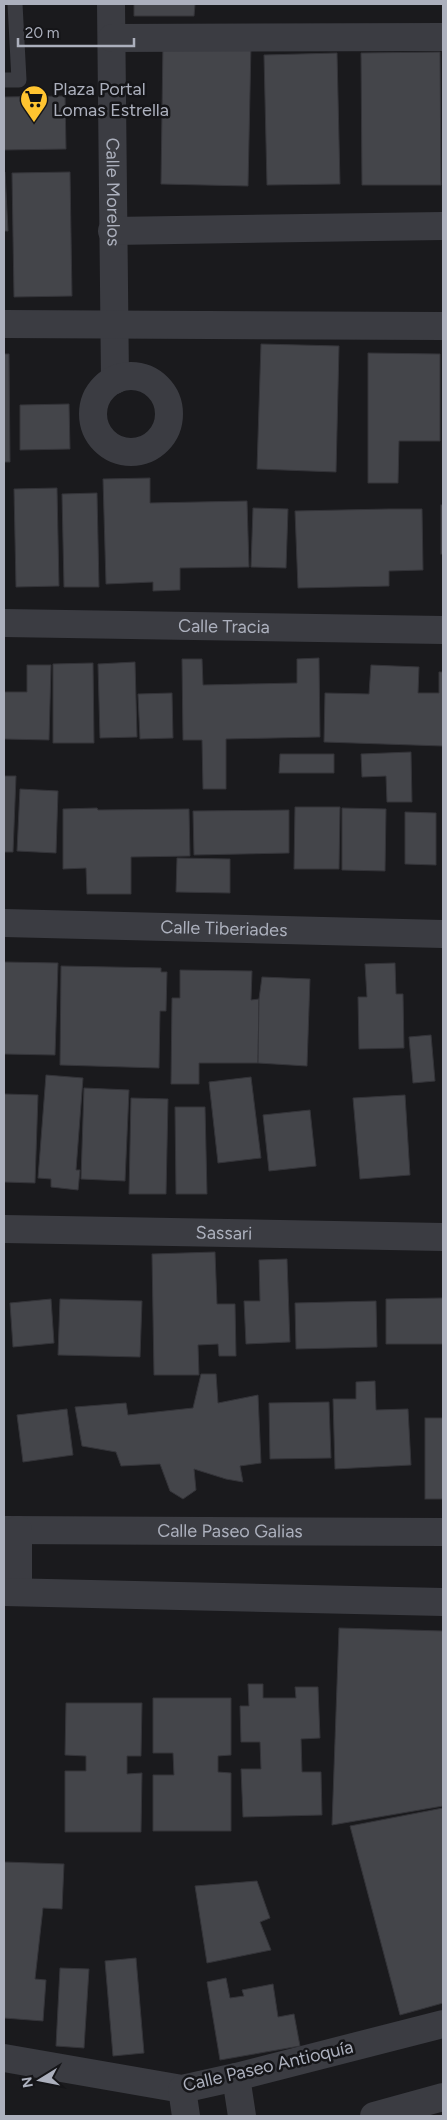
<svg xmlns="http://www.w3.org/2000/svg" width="447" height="2120" viewBox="0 0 447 2120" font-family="Figtree,sans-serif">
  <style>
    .building { fill: #44454a; stroke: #343439 }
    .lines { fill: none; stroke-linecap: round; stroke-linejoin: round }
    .service { stroke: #3b3c42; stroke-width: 15 }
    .minor { stroke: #3b3c42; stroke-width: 28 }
    .tertiary { stroke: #3b3c42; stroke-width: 28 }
    .labels { text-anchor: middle; stroke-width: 5; stroke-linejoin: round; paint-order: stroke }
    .poi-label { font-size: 18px; fill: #acb0bd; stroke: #151518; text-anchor: start }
    .street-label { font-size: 18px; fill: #acb0bd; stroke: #151518 }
  </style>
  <rect width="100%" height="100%" fill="#1a1a1d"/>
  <g class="building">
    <polygon points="134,4 195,4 194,16 134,16"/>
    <polygon points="163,42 251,44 248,186 161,184"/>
    <polygon points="440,52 441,185 362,185 361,53"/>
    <polygon points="337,53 340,184 267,185 264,55"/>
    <polygon points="65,96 66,149 4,150 4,97"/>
    <polygon points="4,172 5,172 8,231 4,231"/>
    <polygon points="70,172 72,296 14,297 12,173"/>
    <polygon points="261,344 339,346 336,472 257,469"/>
    <polygon points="368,353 440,354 440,441 399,441 398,483 368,483"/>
    <polygon points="4,354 9,354 10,462 4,462"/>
    <polygon points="69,404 70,449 20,450 20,405"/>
    <polygon points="150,478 150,503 247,501 249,567 180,568 180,590 153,591 153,582 106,584 103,479"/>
    <polygon points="57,488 59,586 16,587 14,489"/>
    <polygon points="97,493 99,587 64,587 62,494"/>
    <rect x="441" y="505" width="2" height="49"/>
    <polygon points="253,508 288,509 286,568 251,567"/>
    <polygon points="388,509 422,509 423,570 389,571 389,586 298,588 295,511"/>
    <polygon points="319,658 320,737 226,739 226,789 203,789 202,740 183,740 182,659 202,659 203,685 297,683 297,659"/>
    <polygon points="135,662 137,737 100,738 98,664"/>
    <polygon points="93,663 94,743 53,743 53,664"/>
    <polygon points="27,665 51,665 49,740 4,739 4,692 27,692"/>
    <polygon points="371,665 419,667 418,693 439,693 439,672 443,672 443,746 324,742 325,693 369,694"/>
    <polygon points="172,693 173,738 140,739 138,694"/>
    <polygon points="411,752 412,802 387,802 386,776 362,777 361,754"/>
    <polygon points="280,754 334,754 334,773 279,773"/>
    <polygon points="4,776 16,776 13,852 4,852"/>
    <polygon points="20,789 58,791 56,853 17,851"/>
    <polygon points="295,807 340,807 339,869 294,869"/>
    <polygon points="97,808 98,810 189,809 190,856 131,857 131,894 87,894 86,868 63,869 63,809"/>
    <polygon points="342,808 386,809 385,871 342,870"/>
    <polygon points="289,810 289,853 194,855 193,811"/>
    <polygon points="405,812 436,813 436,865 405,864"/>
    <polygon points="177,858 230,859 230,893 176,892"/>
    <polygon points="4,962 58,963 55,1055 4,1054"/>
    <polygon points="395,963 396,994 403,994 404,1048 359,1049 358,997 367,997 365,964"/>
    <polygon points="61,966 161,968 161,972 167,972 166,1011 160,1011 159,1068 60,1065"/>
    <polygon points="180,970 252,971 251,1000 259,999 258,1063 199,1063 199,1084 171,1084 172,998 180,998"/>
    <polygon points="262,977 310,979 307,1066 258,1063 259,999"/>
    <polygon points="431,1035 435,1081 413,1083 409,1037"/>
    <polygon points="46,1075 83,1078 76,1170 80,1170 78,1190 51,1187 51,1179 38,1178"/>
    <polygon points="251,1077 261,1158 218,1163 209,1082"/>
    <polygon points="84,1088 129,1090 125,1181 81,1179"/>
    <polygon points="4,1094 38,1095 35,1183 4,1182"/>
    <polygon points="405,1095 410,1175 360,1179 353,1098"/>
    <polygon points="131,1098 168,1099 166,1194 129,1194"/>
    <polygon points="175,1107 205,1107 207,1194 176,1194"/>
    <polygon points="310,1110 316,1166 269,1171 263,1115"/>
    <polygon points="215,1252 217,1304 235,1304 236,1356 219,1356 218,1344 198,1345 199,1375 154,1375 152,1254"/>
    <polygon points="287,1259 290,1342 246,1344 244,1301 260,1301 259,1260"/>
    <polygon points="443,1298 443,1344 386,1344 386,1299"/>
    <polygon points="51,1299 54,1343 13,1347 10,1303"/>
    <polygon points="60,1299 142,1301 140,1357 58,1355"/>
    <polygon points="376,1301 377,1347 296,1349 295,1303"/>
    <polygon points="201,1374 216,1374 218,1403 258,1395 261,1463 240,1466 243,1482 226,1479 194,1469 196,1490 183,1499 170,1491 160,1464 121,1466 116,1452 82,1446 75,1407 126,1403 128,1415 193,1408"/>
    <polygon points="375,1381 376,1410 408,1409 411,1465 335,1469 333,1399 356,1399 356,1382"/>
    <polygon points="329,1402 331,1458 270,1459 269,1403"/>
    <polygon points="67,1409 73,1455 23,1462 17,1415"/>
    <rect x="425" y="1418" width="18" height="81"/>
    <polygon points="339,1628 443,1631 443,1806 332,1825"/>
    <polygon points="248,1684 263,1684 263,1698 296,1698 295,1687 318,1687 320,1738 301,1739 302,1772 321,1772 322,1815 243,1817 241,1769 261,1769 260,1742 241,1742 240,1706 249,1706"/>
    <polygon points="153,1698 231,1698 231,1755 218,1756 218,1772 231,1773 231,1831 153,1831 153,1775 174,1775 173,1753 153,1753"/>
    <polygon points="66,1703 142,1703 141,1756 127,1756 127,1774 142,1773 141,1832 65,1832 65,1771 86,1771 86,1756 65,1755"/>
    <polygon points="443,1808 443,2003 400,2015 350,1826"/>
    <polygon points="4,1862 64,1864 62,1909 43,1908 35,1979 46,1980 43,2021 4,2018"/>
    <polygon points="257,1881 270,1918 260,1922 271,1950 207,1963 195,1886"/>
    <polygon points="136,1958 144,2053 113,2056 105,1961"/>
    <polygon points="60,1968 89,1969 84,2048 56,2046"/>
    <polygon points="226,1978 230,1998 244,1996 242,1990 273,1984 278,2017 294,2014 300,2046 220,2060 207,1982"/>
  </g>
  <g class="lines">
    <polyline class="service" points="4,80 19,80 15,4"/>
    <g class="minor">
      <path id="s1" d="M111,4L115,380"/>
      <polyline points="112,38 443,37"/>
      <polyline points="112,231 443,226"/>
      <polyline points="4,324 443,326"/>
      <circle cx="131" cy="414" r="38"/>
      <path id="s2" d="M4,623L443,630"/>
      <path id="s3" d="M4,923L443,934"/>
      <path id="s4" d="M4,1229L443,1237"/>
      <path id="s5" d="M4,1530L443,1532"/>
      <polyline points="18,1530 18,1592"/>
      <polyline points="4,1592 443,1602"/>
      <polyline points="236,2077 443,2024"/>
      <polyline points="374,2116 443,2097"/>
    </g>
    <g class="tertiary">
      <polyline points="4,2058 182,2089 236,2077 242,2116"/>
      <polyline points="182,2089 186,2116"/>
    </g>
  </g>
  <defs>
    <g id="supermarket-pin" transform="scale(1.4375)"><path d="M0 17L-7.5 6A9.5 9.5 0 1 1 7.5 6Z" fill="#ffc430" stroke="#151518"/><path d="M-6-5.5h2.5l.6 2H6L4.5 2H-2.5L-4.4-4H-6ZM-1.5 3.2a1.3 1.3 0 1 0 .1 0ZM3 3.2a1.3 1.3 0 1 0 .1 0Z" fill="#111"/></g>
  </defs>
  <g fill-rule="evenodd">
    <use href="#supermarket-pin" x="34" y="99"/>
  </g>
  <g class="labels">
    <g class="poi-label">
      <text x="53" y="95">Plaza Portal<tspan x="53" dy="21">Lomas Estrella</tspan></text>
    </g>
    <g class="street-label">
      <text dy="6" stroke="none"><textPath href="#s1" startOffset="188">Calle Morelos</textPath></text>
      <text dy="6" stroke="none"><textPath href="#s2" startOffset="220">Calle Tracia</textPath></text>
      <text dy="6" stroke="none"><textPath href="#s3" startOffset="220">Calle Tiberiades</textPath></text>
      <text dy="6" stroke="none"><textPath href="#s4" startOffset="220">Sassari</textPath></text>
      <text dy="6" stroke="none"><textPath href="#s5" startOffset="226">Calle Paseo Galias</textPath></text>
      <text transform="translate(268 2066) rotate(-13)" y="6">Calle Paseo Antioquía</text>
    </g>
  </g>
  <rect width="447" height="2120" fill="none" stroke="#acb0bd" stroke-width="10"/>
  <g transform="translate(40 2080) rotate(260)" stroke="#151518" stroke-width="4" paint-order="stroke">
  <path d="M0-4L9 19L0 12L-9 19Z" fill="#acb0bd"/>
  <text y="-8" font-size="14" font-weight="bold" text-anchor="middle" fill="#acb0bd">N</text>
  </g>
  <path d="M18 38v8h116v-8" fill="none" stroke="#acb0bd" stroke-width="2.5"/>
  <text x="25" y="38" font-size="15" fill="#acb0bd" stroke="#151518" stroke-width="4" paint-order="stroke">20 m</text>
</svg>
